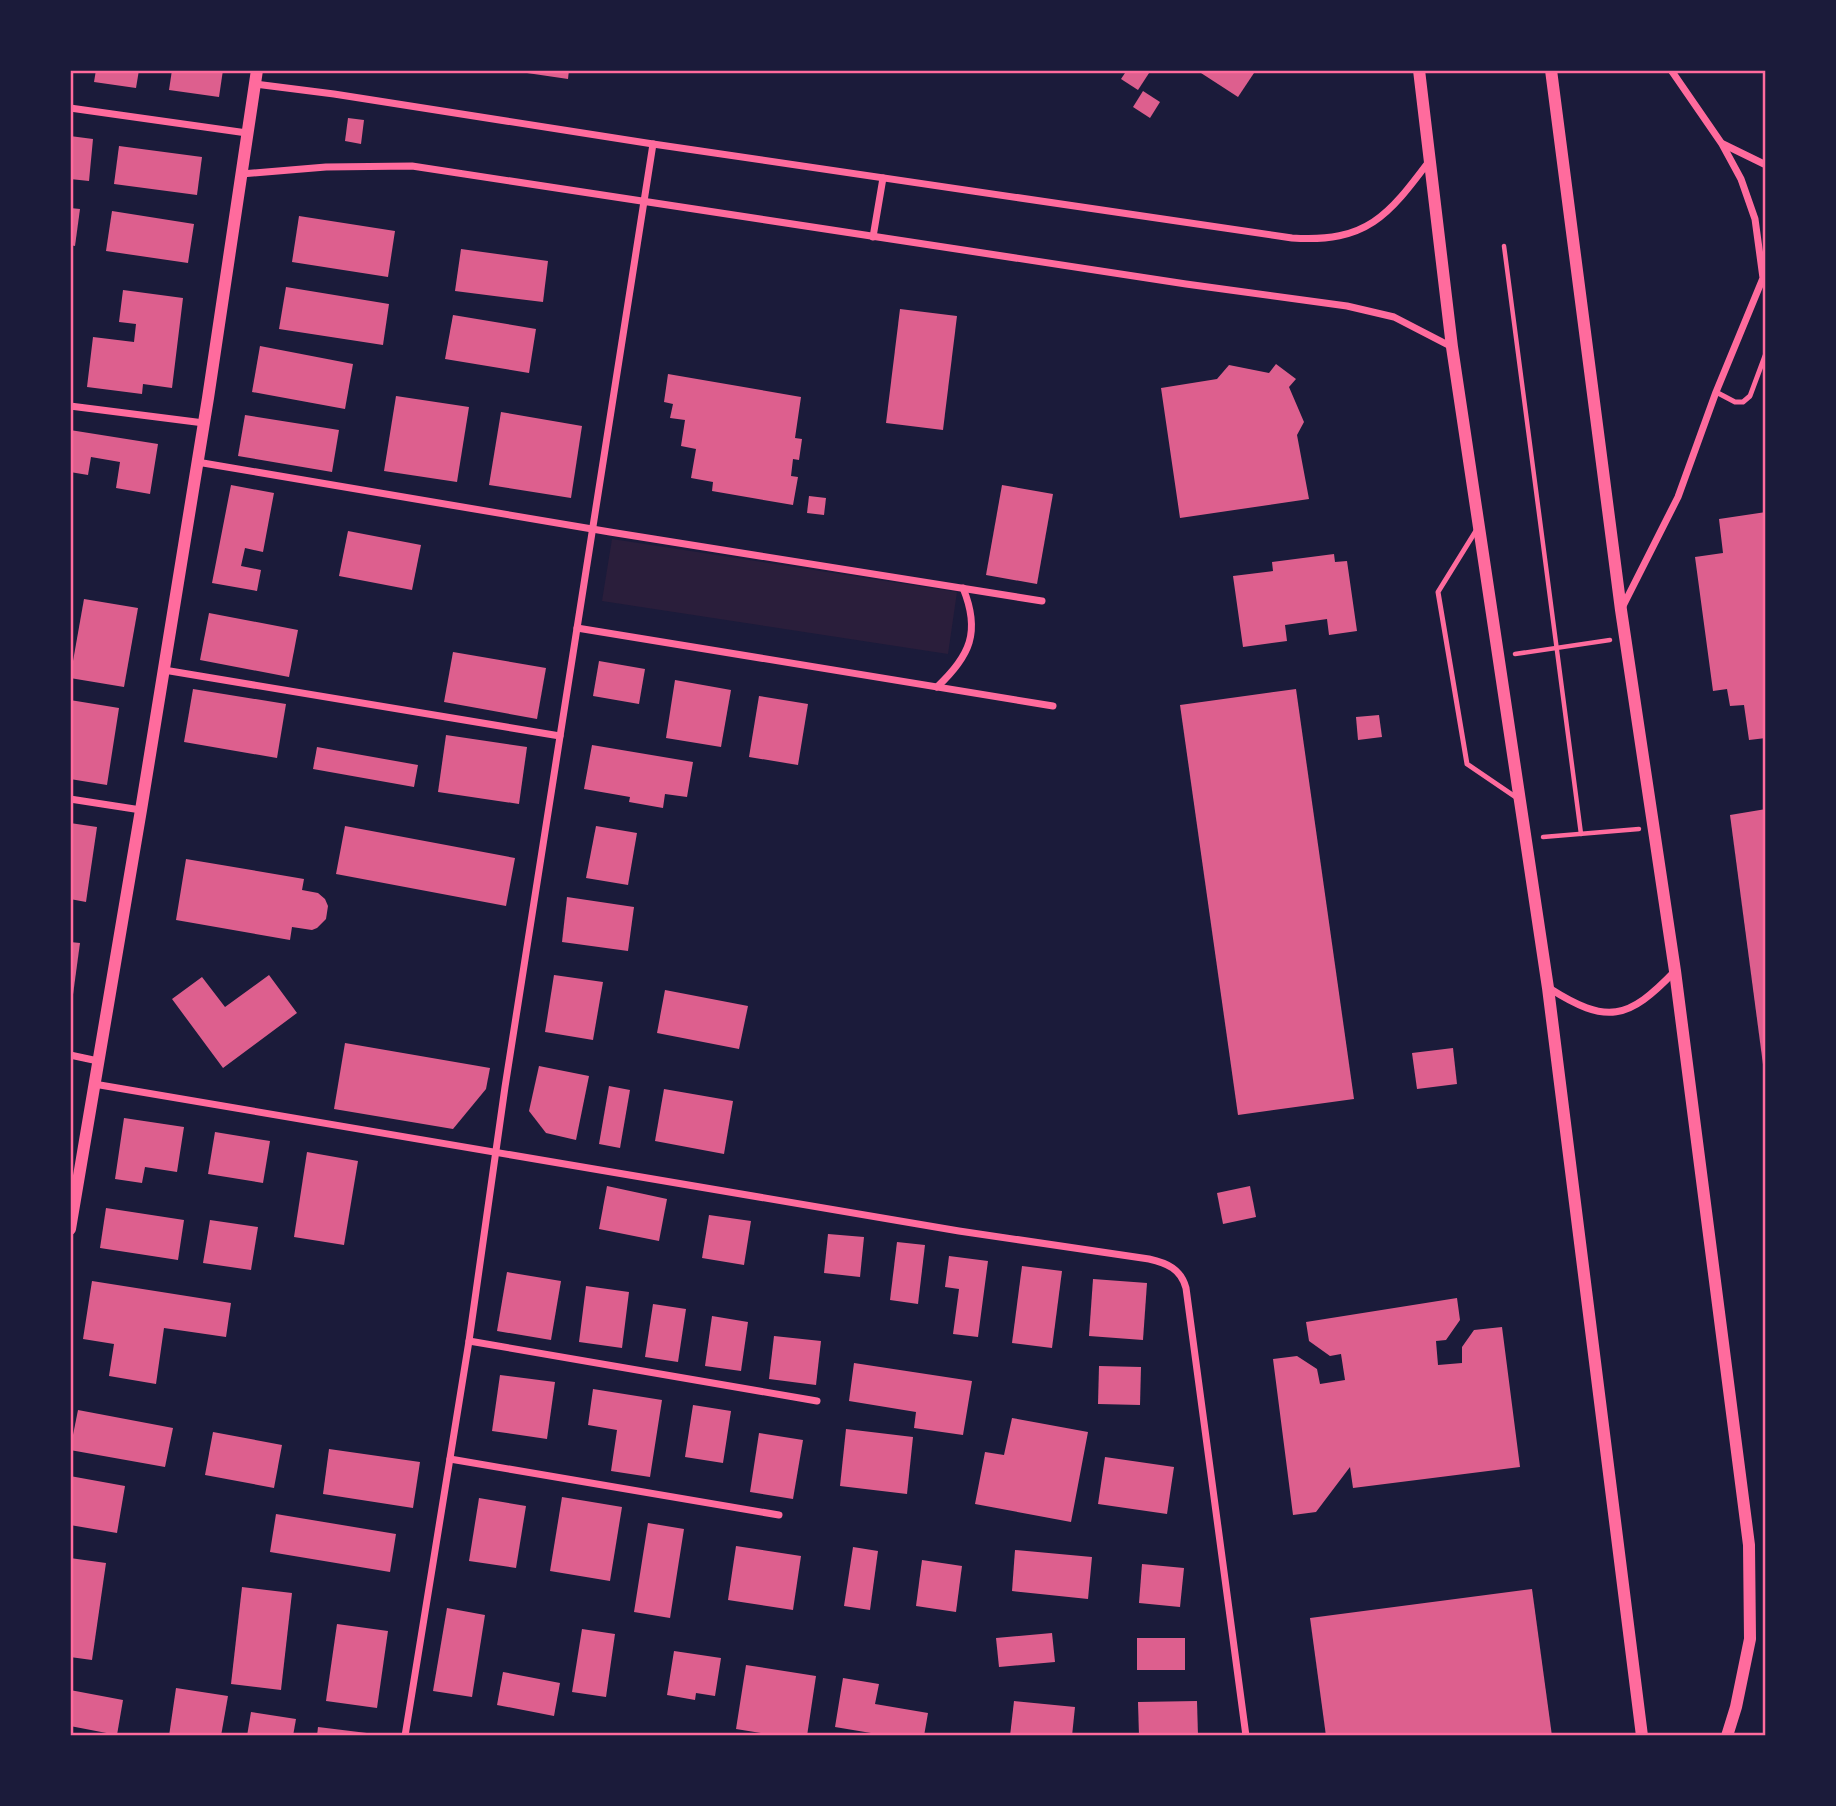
<svg xmlns="http://www.w3.org/2000/svg" width="1836" height="1806" viewBox="0 0 1836 1806" font-family="Commissioner,sans-serif">
  <style>
    .green { fill: #2a1e3b }
    .building { fill: #dd5f8e }
    .lines { fill: none; stroke-linecap: round; stroke-linejoin: round }
    .path { stroke: #ff6b9d; stroke-width: 4.5 }
    .service { stroke: #ff6b9d; stroke-width: 5 }
    .minor { stroke: #ff6b9d; stroke-width: 7 }
    .tertiary { stroke: #ff6b9d; stroke-width: 12 }
    .neatline { fill: none; stroke: #ff6b9d; stroke-width: 2.5 }
  </style>
  <rect width="100%" height="100%" fill="#1b1b3a"/>
  <polygon class="green" points="612,539 957,592 948,654 602,601"/>
  <g class="building">
    <polygon points="96,70 139,70 136,88 94,82"/>
    <polygon points="172,70 223,70 219,97 169,90"/>
    <polygon points="527,70 569,70 568,79 527,73"/>
    <polygon points="1127,70 1151,70 1138,90 1121,79"/>
    <polygon points="1203,70 1256,70 1238,97 1201,73"/>
    <polygon points="1143,91 1160,102 1150,118 1133,107"/>
    <polygon points="348,118 364,120 361,144 345,141"/>
    <polygon points="70,136 93,139 89,181 70,179"/>
    <polygon points="119,146 202,157 197,195 114,184"/>
    <polygon points="70,208 80,209 75,246 70,245"/>
    <polygon points="112,211 194,224 188,263 106,251"/>
    <polygon points="299,216 395,231 388,277 292,262"/>
    <polygon points="461,249 548,261 543,302 455,291"/>
    <polygon points="286,287 389,304 383,345 279,329"/>
    <polygon points="123,290 183,298 172,388 143,384 142,394 87,387 93,337 134,342 136,324 119,322"/>
    <polygon points="900,309 957,316 943,430 886,423"/>
    <polygon points="453,315 536,329 529,373 445,359"/>
    <polygon points="260,346 353,364 345,409 252,392"/>
    <polygon points="1276,364 1296,379 1289,387 1304,422 1297,435 1309,499 1180,518 1161,388 1217,379 1229,365 1269,373"/>
    <polygon points="668,374 801,397 795,438 802,439 799,460 793,459 791,476 798,477 793,505 712,491 713,482 691,478 696,449 681,446 685,420 670,418 673,404 664,402"/>
    <polygon points="396,396 469,407 457,482 384,471"/>
    <polygon points="501,412 582,426 571,498 489,485"/>
    <polygon points="245,415 339,430 332,472 238,456"/>
    <polygon points="70,430 158,444 150,494 116,488 120,462 91,457 88,475 70,472"/>
    <polygon points="231,485 274,493 263,552 245,548 241,566 261,570 257,591 212,583"/>
    <polygon points="1002,485 1053,494 1037,584 986,575"/>
    <polygon points="809,496 826,498 824,515 807,513"/>
    <polygon points="1766,512 1766,738 1749,740 1744,705 1730,706 1727,689 1713,691 1695,557 1723,553 1719,519"/>
    <polygon points="348,531 421,545 412,590 339,576"/>
    <polygon points="1334,554 1335,562 1347,561 1357,631 1329,635 1327,619 1285,625 1287,641 1243,647 1233,576 1273,571 1272,562"/>
    <polygon points="84,599 138,608 124,687 70,678"/>
    <polygon points="209,613 298,630 289,677 200,660"/>
    <polygon points="453,652 546,668 537,719 444,702"/>
    <polygon points="599,661 645,669 639,704 593,696"/>
    <polygon points="675,680 731,690 721,747 666,738"/>
    <polygon points="193,689 286,704 277,758 184,742"/>
    <polygon points="1296,689 1354,1099 1238,1115 1180,705"/>
    <polygon points="759,696 808,704 798,765 749,757"/>
    <polygon points="70,700 119,708 107,785 70,779"/>
    <polygon points="1379,715 1382,737 1358,740 1356,717"/>
    <polygon points="446,735 527,747 519,804 438,792"/>
    <polygon points="592,745 693,762 687,797 665,794 663,808 629,802 630,797 584,789"/>
    <polygon points="317,747 418,765 414,787 313,769"/>
    <polygon points="1766,809 1766,1072 1764,1072 1730,815"/>
    <polygon points="70,823 97,827 86,902 70,899"/>
    <polygon points="345,826 515,858 506,906 336,874"/>
    <polygon points="596,826 637,833 628,885 586,878"/>
    <polygon points="186,859 304,879 302,890 318,893 325,899 328,906 326,919 317,928 312,930 292,927 290,940 176,920"/>
    <polygon points="567,897 634,907 628,951 562,942"/>
    <polygon points="70,942 80,943 72,1002 70,1002"/>
    <polygon points="269,975 297,1013 223,1068 172,999 202,977 225,1007"/>
    <polygon points="554,975 603,982 593,1040 545,1032"/>
    <polygon points="665,990 748,1006 739,1049 657,1033"/>
    <polygon points="345,1043 490,1068 486,1089 453,1129 334,1109"/>
    <polygon points="1453,1048 1457,1084 1417,1089 1412,1053"/>
    <polygon points="539,1066 589,1076 576,1140 546,1133 529,1111"/>
    <polygon points="609,1086 630,1090 620,1148 599,1144"/>
    <polygon points="664,1089 733,1101 724,1154 655,1141"/>
    <polygon points="124,1118 184,1127 177,1172 145,1167 142,1183 115,1179"/>
    <polygon points="215,1132 270,1141 263,1183 208,1174"/>
    <polygon points="307,1152 358,1161 344,1245 294,1237"/>
    <polygon points="607,1186 667,1199 659,1241 599,1229"/>
    <polygon points="1250,1186 1256,1217 1223,1224 1217,1193"/>
    <polygon points="106,1208 184,1220 178,1260 100,1248"/>
    <polygon points="709,1215 751,1221 744,1265 702,1258"/>
    <polygon points="210,1220 258,1227 251,1270 203,1263"/>
    <polygon points="828,1234 864,1237 860,1277 824,1273"/>
    <polygon points="897,1242 925,1245 918,1304 890,1300"/>
    <polygon points="949,1256 988,1261 978,1337 953,1334 959,1289 945,1287"/>
    <polygon points="1022,1266 1062,1271 1052,1348 1012,1343"/>
    <polygon points="507,1272 561,1281 551,1340 497,1331"/>
    <polygon points="1093,1279 1147,1283 1143,1340 1089,1336"/>
    <polygon points="92,1281 231,1303 226,1337 164,1328 156,1384 109,1376 114,1344 83,1339"/>
    <polygon points="586,1286 629,1292 622,1348 579,1342"/>
    <polygon points="1457,1298 1460,1320 1446,1340 1436,1341 1438,1365 1462,1363 1462,1347 1474,1330 1502,1327 1520,1467 1353,1488 1350,1467 1316,1512 1293,1515 1273,1359 1297,1356 1317,1369 1320,1384 1345,1380 1341,1354 1330,1356 1309,1341 1306,1322"/>
    <polygon points="653,1304 686,1309 678,1362 645,1357"/>
    <polygon points="712,1316 748,1322 741,1371 705,1366"/>
    <polygon points="774,1336 821,1341 816,1385 769,1379"/>
    <polygon points="854,1363 972,1381 963,1435 914,1428 916,1412 849,1401"/>
    <polygon points="1099,1366 1141,1367 1140,1405 1098,1404"/>
    <polygon points="500,1375 555,1382 547,1439 492,1431"/>
    <polygon points="593,1389 662,1400 650,1477 611,1471 617,1430 588,1425"/>
    <polygon points="693,1405 731,1411 723,1463 685,1457"/>
    <polygon points="78,1410 173,1428 165,1467 70,1450"/>
    <polygon points="1012,1418 1088,1432 1071,1522 975,1504 985,1452 1004,1455"/>
    <polygon points="846,1429 913,1437 907,1494 840,1486"/>
    <polygon points="213,1432 282,1445 274,1488 205,1475"/>
    <polygon points="759,1433 803,1440 793,1499 750,1492"/>
    <polygon points="329,1449 420,1462 413,1508 323,1494"/>
    <polygon points="1105,1457 1174,1467 1167,1514 1098,1504"/>
    <polygon points="70,1476 125,1486 117,1533 70,1525"/>
    <polygon points="562,1497 622,1507 610,1581 550,1571"/>
    <polygon points="479,1498 526,1506 516,1568 469,1561"/>
    <polygon points="276,1514 396,1534 390,1572 270,1552"/>
    <polygon points="648,1523 684,1529 670,1618 634,1612"/>
    <polygon points="736,1546 801,1556 793,1610 728,1600"/>
    <polygon points="853,1547 878,1551 870,1610 844,1606"/>
    <polygon points="1015,1550 1092,1557 1088,1599 1012,1591"/>
    <polygon points="70,1558 106,1563 92,1660 70,1657"/>
    <polygon points="922,1560 962,1566 956,1612 916,1606"/>
    <polygon points="1142,1564 1184,1568 1180,1607 1139,1603"/>
    <polygon points="242,1587 292,1593 281,1690 231,1684"/>
    <polygon points="1532,1589 1552,1736 1326,1736 1310,1618"/>
    <polygon points="447,1608 485,1615 472,1697 433,1691"/>
    <polygon points="337,1624 388,1631 377,1708 326,1701"/>
    <polygon points="582,1629 615,1634 606,1697 572,1692"/>
    <polygon points="1052,1633 1055,1662 999,1667 996,1638"/>
    <rect x="1137" y="1638" width="48" height="32"/>
    <polygon points="674,1651 721,1658 715,1696 696,1693 695,1700 667,1695"/>
    <polygon points="746,1665 816,1676 807,1736 780,1736 736,1729"/>
    <polygon points="503,1672 560,1683 554,1716 497,1705"/>
    <polygon points="843,1678 879,1684 875,1704 928,1713 924,1736 870,1736 871,1733 835,1727"/>
    <polygon points="176,1688 228,1696 221,1736 169,1736"/>
    <polygon points="70,1690 123,1700 117,1735 70,1726"/>
    <polygon points="1014,1701 1075,1707 1072,1736 1010,1736"/>
    <polygon points="1197,1701 1198,1736 1139,1736 1138,1702"/>
    <polygon points="251,1712 296,1719 293,1736 247,1736"/>
    <polygon points="318,1727 375,1734 375,1736 317,1736"/>
  </g>
  <g class="lines">
    <g class="path">
      <polyline points="1504,246 1581,834"/>
      <polyline points="1515,654 1610,640"/>
      <polyline points="1543,837 1639,829"/>
    </g>
    <g class="service">
      <polyline points="1716,392 1735,402 1743,402 1750,396 1766,353"/>
      <polyline points="1477,529 1438,592 1467,764 1517,798"/>
    </g>
    <g class="minor">
      <path d="M255,84L334,94L653,144L1292,238C1367,243 1388,216 1430,160"/>
      <polyline points="70,108 247,133"/>
      <polyline points="1723,144 1766,165"/>
      <polyline points="241,174 326,167 412,166 1186,284 1347,306 1394,317 1452,347"/>
      <polyline points="873,237 883,178"/>
      <polyline points="70,406 204,423"/>
      <polyline points="197,462 610,532 1042,601"/>
      <polyline points="1623,606 1678,497 1716,392 1763,278 1755,219 1741,179 1722,144 1671,70"/>
      <polyline points="577,628 1053,706"/>
      <polyline points="164,670 560,736"/>
      <path d="M937,687C970,656 981,632 963,588"/>
      <polyline points="70,799 141,810"/>
      <path d="M1549,988C1607,1025 1628,1020 1675,971"/>
      <polyline points="70,1055 98,1061"/>
      <path d="M94,1084L959,1231L1149,1259C1167,1263 1181,1269 1186,1288L1246,1736"/>
      <polyline points="469,1341 817,1401"/>
      <polyline points="450,1459 779,1515"/>
      <polyline points="405,1736 469,1341 505,1087 653,144"/>
    </g>
    <g class="tertiary">
      <polyline points="1419,70 1452,347 1548,988 1642,1736"/>
      <polyline points="1551,70 1621,610 1675,971 1749,1545 1750,1639 1736,1707 1727,1736"/>
      <polyline points="70,1229 141,810 208,398 257,70"/>
    </g>
  </g>
  <rect width="1836" height="1806" fill="none" stroke="#1b1b3a" stroke-width="144"/>
  <rect x="72" y="72" width="1692" height="1662" class="neatline"/>
</svg>
